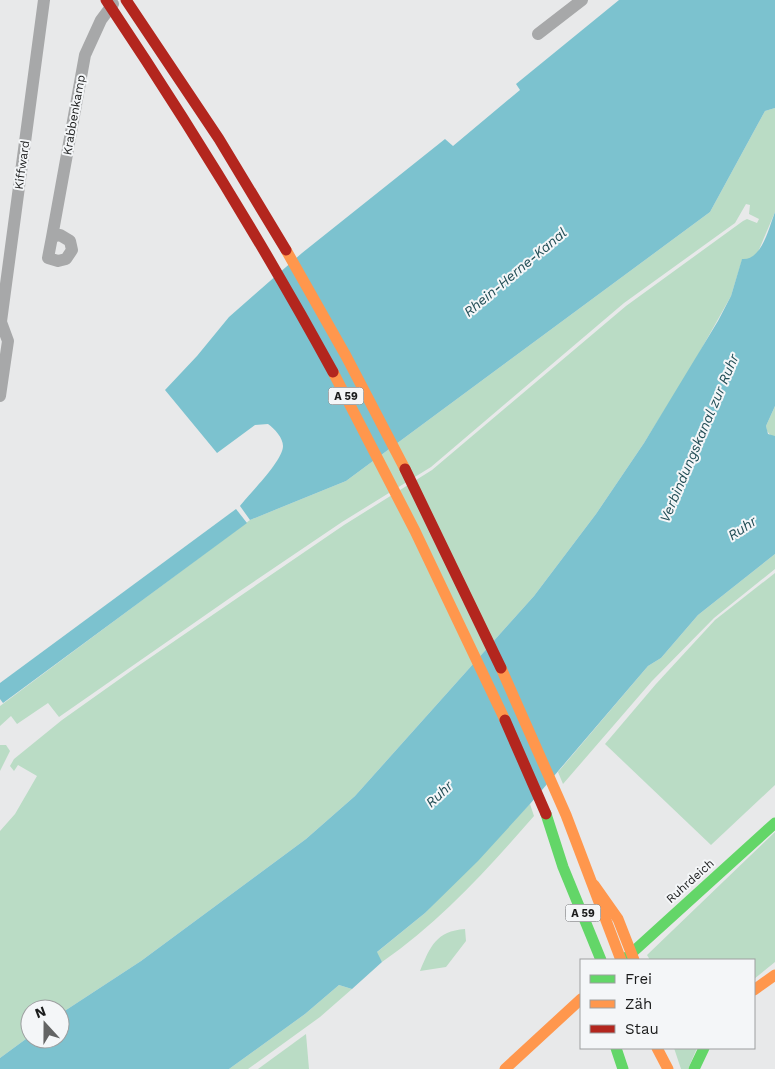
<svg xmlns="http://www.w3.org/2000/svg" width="775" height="1069" viewBox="0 0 775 1069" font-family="'Work Sans',sans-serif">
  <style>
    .green { fill: #badcc5 }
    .water { fill: #7cc2cf }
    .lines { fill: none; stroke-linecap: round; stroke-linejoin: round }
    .street { stroke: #a7a8a9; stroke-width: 12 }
    .fast { stroke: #63d668; stroke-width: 11 }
    .slow { stroke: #ff974d; stroke-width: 11 }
    .jam { stroke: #b3261e; stroke-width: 11 }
    .slow-bridge { stroke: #ff974d; stroke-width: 11 }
    .jam-bridge { stroke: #b3261e; stroke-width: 11 }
    .labels { text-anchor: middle; stroke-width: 4; stroke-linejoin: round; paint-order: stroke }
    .shield { fill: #f4f6f8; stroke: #5c5d5e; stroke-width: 1 }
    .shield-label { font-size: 11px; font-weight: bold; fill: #1b1c1c }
    .street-label { font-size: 12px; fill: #1b1c1c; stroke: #f4f6f8 }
    .water-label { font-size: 14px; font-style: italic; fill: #214d55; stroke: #f4f6f8 }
  </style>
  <rect width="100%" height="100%" fill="#e8e9ea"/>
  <g class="green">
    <polygon points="775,108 775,212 758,252 750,259 742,260 731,296 689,371 644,443 596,514 534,596 355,796 306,839 141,961 60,1014 60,1009 30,1009 30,1036 0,1058 0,831 15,814 37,776 18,765 14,771 10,766 14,759 62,720 138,666 344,525 432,470 626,306 743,221 747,219 757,223 759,219 749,214 750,205 746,204 735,223 624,303 431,467 342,522 240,591 59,717 48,703 17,724 11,716 0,726 0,706 250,520 346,481 710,212 765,111"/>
    <polygon points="775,406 775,436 771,436 767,431 766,426"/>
    <polygon points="775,554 775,569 714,618 652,681 563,784 558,772 648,666 661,658 698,615"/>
    <polygon points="775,573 775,785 711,845 605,744 656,684 715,620"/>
    <polygon points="0,745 6,745 10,751 0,771"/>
    <path d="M530,804L534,816C487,870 441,921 382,962L376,953L425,913Z"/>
    <polygon points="775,832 775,962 754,979 754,960 650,960 647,955"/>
    <path d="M465,929L466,941L446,967L420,971C430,947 436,931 465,929Z"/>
    <polygon points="339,985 352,989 320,1017 248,1069 229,1069 305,1014"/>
    <polygon points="306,1034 309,1069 258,1069"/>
    <polygon points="674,1048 697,1048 688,1069 681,1069"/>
  </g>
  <g class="water">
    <path d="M619,0H775V108L765,111L710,212L346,481L250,520L240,506C249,494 283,461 283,446C283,438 275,429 268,424L255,425L217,453L165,390L197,356L229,317L302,253L445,139L453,146L520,90L516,84Z"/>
    <path d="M775,212V406L766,426L768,434L775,436V554L698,615L661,658L648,666L530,804L478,861L425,913L377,952L382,962L352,989L339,985L305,1014L229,1069H0V1058L30,1036V1039H60V1014L141,961L306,839L355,796L534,596L596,514L644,443L718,321L731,296L742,259C762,261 769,227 775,212Z"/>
    <polygon points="236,509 247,523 3,703 0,699 0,683"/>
  </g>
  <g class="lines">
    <g class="street">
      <polyline points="538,34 582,0"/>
      <polyline points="52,237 60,235 70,241 72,250 66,259 58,261 48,258 52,237 85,55 101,20 113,4"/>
      <polyline points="0,329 44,0"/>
      <polyline points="0,396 8,341 1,322"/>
    </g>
    <g class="fast">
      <polyline points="546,814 563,867 601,960"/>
      <polyline points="624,960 775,823"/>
      <polyline points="616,1048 623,1069"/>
      <polyline points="694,1069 704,1048"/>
    </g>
    <g class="slow">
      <polyline points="286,250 346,356 405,469"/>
      <polyline points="501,668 566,815 621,960"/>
      <polyline points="754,990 775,975"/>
      <polyline points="657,1048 668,1069"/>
      <polyline points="505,1069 581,999"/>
    </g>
    <g class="jam">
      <polyline points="126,0 219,139 286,250"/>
      <polyline points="405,469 501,668"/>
    </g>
    <g class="slow-bridge">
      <polyline points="333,372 415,531 505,720"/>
      <polyline points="594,885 618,919 634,960"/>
    </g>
    <g class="jam-bridge">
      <path d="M106,0C187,121 263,244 333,372"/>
      <polyline points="505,720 546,814"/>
    </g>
  </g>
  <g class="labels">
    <g class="shield">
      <rect x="328.5" y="387.5" width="35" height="17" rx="4"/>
      <rect x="565.5" y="904.5" width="35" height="17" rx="4"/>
    </g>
    <g class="shield-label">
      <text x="346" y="400">A 59</text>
      <text x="583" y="917">A 59</text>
    </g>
    <g class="street-label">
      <text transform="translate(74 115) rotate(-80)" y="4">Krabbenkamp</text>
      <text transform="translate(22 165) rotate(-82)" y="4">Kiffward</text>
      <text transform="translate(690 881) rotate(-42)" y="4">Ruhrdeich</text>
    </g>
    <g class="water-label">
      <text transform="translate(515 272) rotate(-40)" y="5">Rhein-Herne-Kanal</text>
      <text transform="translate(699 438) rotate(-67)" y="5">Verbindungskanal zur Ruhr</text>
      <text transform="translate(742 528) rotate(-34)" y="5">Ruhr</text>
      <text transform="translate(439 794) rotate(-44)" y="5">Ruhr</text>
    </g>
  </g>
  <rect x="580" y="959" width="175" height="90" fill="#f4f6f8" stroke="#9d9fa0"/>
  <rect x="590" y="975" width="25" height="8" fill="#63d668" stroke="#9d9fa0"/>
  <text x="625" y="984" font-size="15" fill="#1b1c1c">Frei</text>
  <rect x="590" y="1000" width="25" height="8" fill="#ff974d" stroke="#9d9fa0"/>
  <text x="625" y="1009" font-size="15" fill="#1b1c1c">Zäh</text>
  <rect x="590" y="1025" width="25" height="8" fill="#b3261e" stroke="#9d9fa0"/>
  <text x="625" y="1034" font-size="15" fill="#1b1c1c">Stau</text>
  <g transform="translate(45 1024) rotate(339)"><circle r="24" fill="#f4f6f8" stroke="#9d9fa0"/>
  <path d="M0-4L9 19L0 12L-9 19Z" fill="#636464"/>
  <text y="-8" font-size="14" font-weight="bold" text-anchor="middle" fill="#1b1c1c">N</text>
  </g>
</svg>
